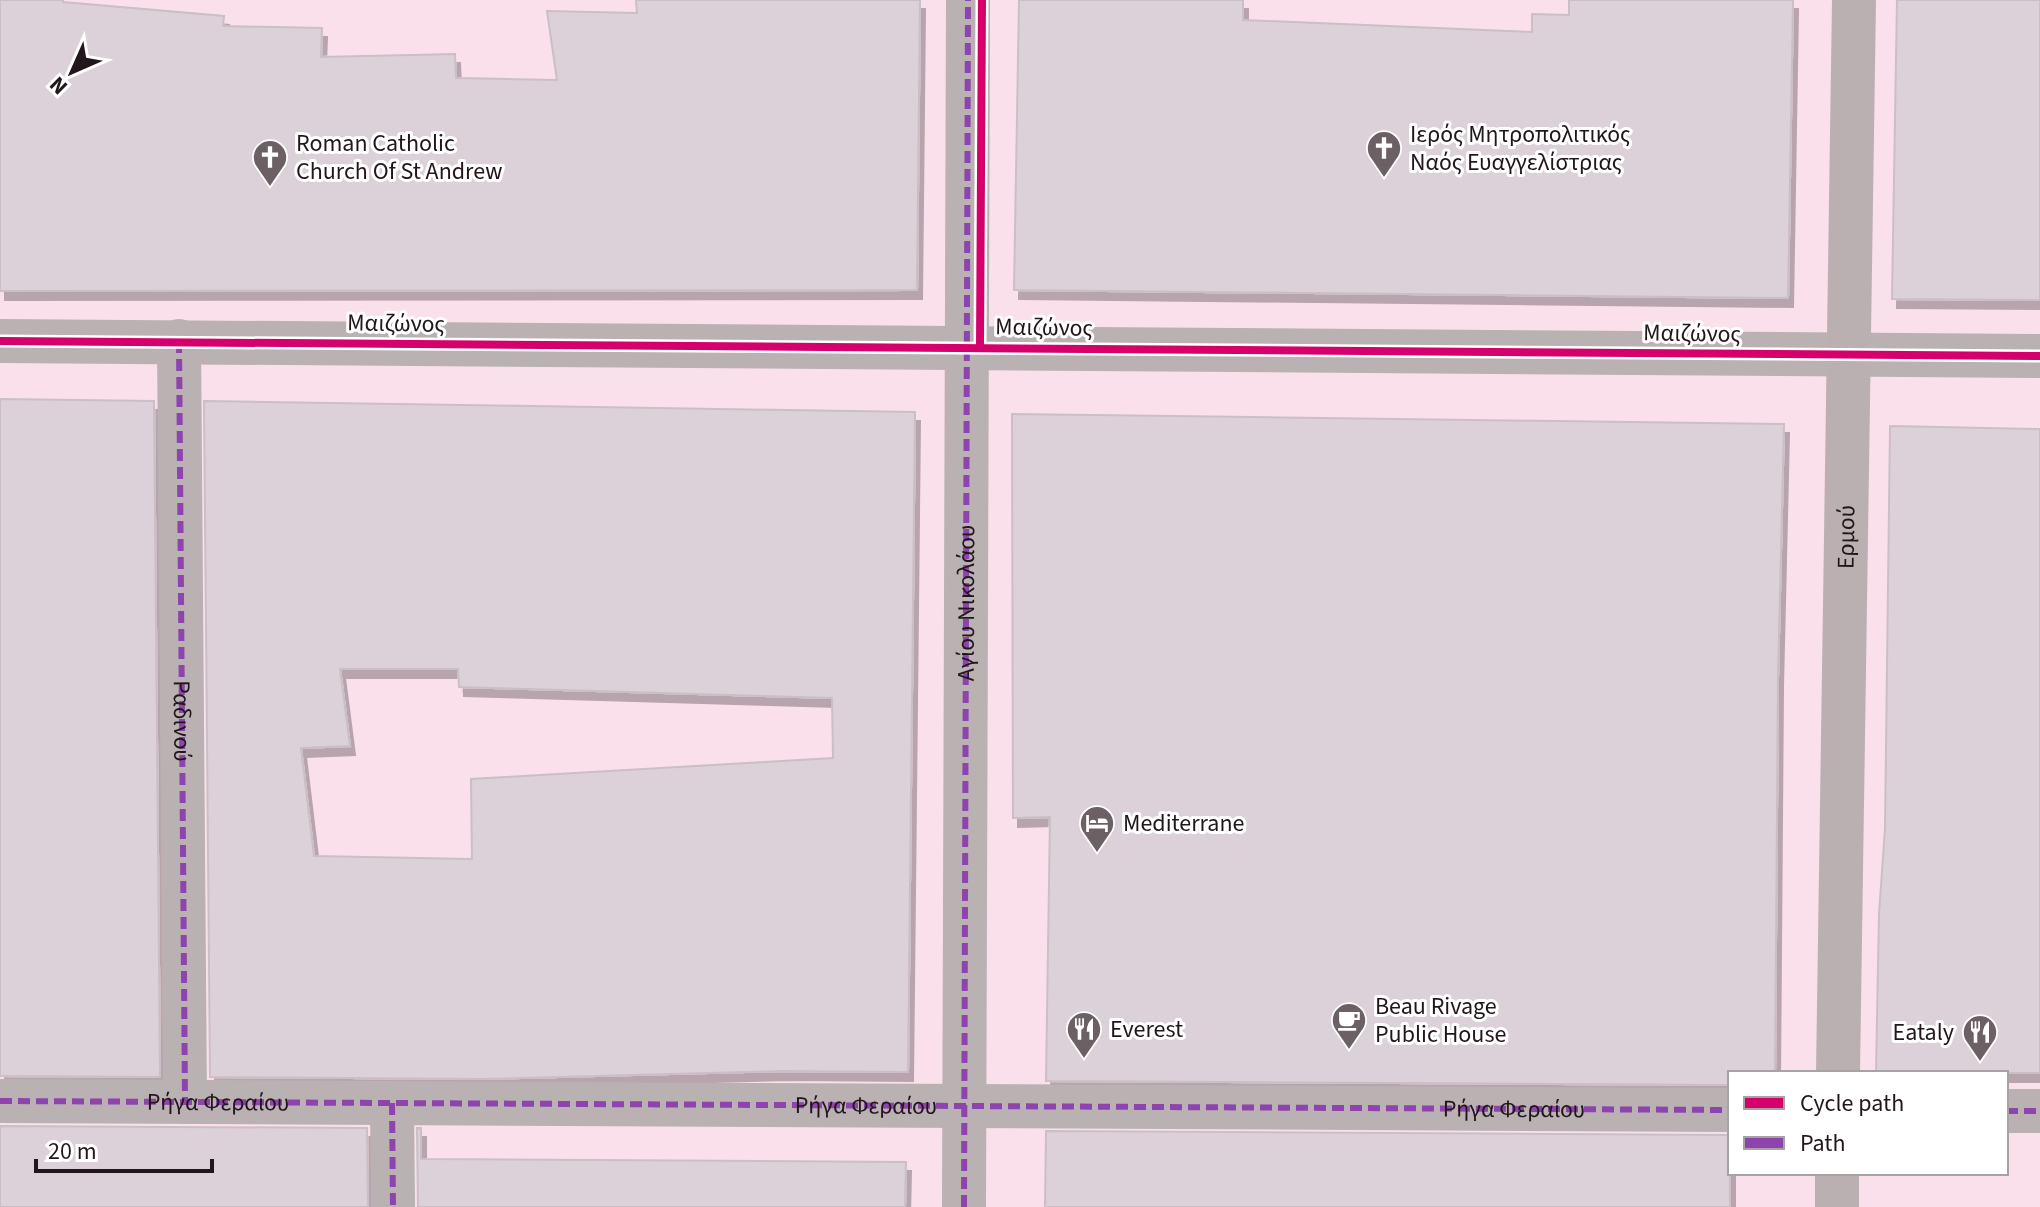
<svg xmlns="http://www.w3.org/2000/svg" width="2040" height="1207" viewBox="0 0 2040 1207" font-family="'Source Sans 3',sans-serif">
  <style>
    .built { fill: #fae0ea; fill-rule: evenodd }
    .building { fill: #dcd1d9; stroke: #cabfc7; stroke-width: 2; fill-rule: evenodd; filter: url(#shadow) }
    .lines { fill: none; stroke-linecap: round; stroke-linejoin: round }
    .pedestrian { stroke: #b9b1b2; stroke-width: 44 }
    .secondary { stroke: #bab0b2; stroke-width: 44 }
    .quiet { stroke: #8e44ad; stroke-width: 6; stroke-dasharray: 12 6; stroke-linecap: butt }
    .cycleway-casing { stroke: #fff; stroke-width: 13 }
    .cycleway { stroke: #d6006c; stroke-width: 8 }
    .labels { text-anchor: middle; stroke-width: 6; stroke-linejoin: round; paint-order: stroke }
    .poi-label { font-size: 24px; fill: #23161b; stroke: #fff; text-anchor: start }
    .street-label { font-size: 24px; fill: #23161b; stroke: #fff }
  </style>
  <defs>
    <filter id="shadow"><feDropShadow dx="5" dy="9" stdDeviation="0" flood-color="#0004"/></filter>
  </defs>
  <rect width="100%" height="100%" fill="#f6e9ee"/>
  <path class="built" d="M0,0H2040V1207H0ZM1730,1073H2006V1173H1730Z"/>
  <g class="building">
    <polygon points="0,0 63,0 63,2 224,16 223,26 322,28 321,57 455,54 456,78 557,80 547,11 637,13 636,0 920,0 917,290 0,291"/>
    <polygon points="1019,0 1243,0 1243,20 1532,32 1532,14 1569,15 1569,0 1793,0 1788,298 1014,290"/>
    <polygon points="1897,0 2040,0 2040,300 1892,299"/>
    <polygon points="0,399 154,401 160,1077 0,1076"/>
    <path d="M204,401L915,412L908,1072L782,1071L485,1079L210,1077ZM340,669H458L459,687L832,698L833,758L471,779L472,859L314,856L301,748L350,746Z"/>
    <polygon points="1012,414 1784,424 1778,678 1775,1073 1730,1073 1730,1085 1046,1081 1050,817 1013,818"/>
    <polygon points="1890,426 2040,429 2040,1073 1876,1073 1879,914 1885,828"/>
    <polygon points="0,1126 367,1128 368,1207 0,1207"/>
    <polygon points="417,1128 421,1128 421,1159 906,1162 905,1207 418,1207"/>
    <polygon points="1046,1131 1730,1135 1730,1207 1045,1207"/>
  </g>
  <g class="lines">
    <g class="pedestrian">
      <polyline points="0,341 2040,356"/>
      <path id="s1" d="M179,341L185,1102"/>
      <path id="s2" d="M0,1101L1730,1110"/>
      <polyline points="392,1103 393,1207"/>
      <polyline points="2006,1111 2040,1111"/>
      <path id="s3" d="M964,1207L968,0"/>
    </g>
    <g class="secondary">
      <path id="s4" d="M1838,1073L1854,0"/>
      <polyline points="1837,1207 1837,1173"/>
    </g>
    <g class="quiet">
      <polyline points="179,341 185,1102"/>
      <polyline points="0,1101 1730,1110"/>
      <polyline points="392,1103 393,1207"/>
      <polyline points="2006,1111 2040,1111"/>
      <polyline points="964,1207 968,0"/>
    </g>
    <g class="cycleway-casing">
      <g id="cycleway">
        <polyline points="0,341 2040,356"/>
        <polyline points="980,346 982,0"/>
      </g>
    </g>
    <use href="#cycleway" class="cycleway"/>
  </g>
  <defs>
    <g id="church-pin" transform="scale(1.8)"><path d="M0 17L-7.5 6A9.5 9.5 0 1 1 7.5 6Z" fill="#6d6065" stroke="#fff"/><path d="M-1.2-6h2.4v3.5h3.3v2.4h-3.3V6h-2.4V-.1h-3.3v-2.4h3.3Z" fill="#fff"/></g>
    <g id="hotel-pin" transform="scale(1.8)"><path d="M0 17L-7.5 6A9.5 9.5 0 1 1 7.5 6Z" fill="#6d6065" stroke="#fff"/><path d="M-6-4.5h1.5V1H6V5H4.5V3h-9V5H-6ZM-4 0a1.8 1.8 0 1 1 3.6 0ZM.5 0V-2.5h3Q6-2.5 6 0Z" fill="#fff"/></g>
    <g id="cafe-pin" transform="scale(1.8)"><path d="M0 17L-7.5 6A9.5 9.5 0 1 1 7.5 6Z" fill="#6d6065" stroke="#fff"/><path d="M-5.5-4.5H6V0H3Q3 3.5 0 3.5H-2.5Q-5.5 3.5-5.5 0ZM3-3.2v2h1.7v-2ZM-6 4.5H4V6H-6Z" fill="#fff"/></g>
    <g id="restaurant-pin" transform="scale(1.8)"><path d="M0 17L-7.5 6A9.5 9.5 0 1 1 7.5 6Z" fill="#6d6065" stroke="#fff"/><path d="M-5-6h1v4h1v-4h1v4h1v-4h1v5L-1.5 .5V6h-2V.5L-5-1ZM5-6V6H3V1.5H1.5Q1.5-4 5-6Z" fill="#fff"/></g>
  </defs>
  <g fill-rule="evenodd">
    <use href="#church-pin" x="1384" y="148"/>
    <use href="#church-pin" x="270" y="157"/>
    <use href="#hotel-pin" x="1097" y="823"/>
    <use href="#cafe-pin" x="1349" y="1020"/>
    <use href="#restaurant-pin" x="1084" y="1029"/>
    <use href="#restaurant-pin" x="1980" y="1032"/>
  </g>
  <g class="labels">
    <g class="poi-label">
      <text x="1410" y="142">Ιερός Μητροπολιτικός<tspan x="1410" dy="28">Ναός Ευαγγελίστριας</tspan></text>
      <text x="296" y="151">Roman Catholic<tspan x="296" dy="28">Church Of St Andrew</tspan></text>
      <text x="1123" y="831">Mediterrane</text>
      <text x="1375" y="1014">Beau Rivage<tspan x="1375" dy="28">Public House</tspan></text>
      <text x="1110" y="1037">Everest</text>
      <text x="1954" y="1040" text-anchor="end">Eataly</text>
    </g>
    <g class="street-label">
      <text transform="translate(396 323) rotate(1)" y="8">Μαιζώνος</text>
      <text transform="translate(1044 327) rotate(1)" y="8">Μαιζώνος</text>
      <text transform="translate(1692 333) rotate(1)" y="8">Μαιζώνος</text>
      <text dy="8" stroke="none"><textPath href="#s4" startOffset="536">Ερμού</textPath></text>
      <text dy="8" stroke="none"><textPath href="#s3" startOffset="604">Αγίου Νικολάου</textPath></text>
      <text dy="8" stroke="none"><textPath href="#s1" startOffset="380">Ραδινού</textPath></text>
      <text dy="8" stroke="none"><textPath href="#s2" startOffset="218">Ρήγα Φεραίου</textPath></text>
      <text dy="8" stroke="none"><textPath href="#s2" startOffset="866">Ρήγα Φεραίου</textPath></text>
      <text dy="8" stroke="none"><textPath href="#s2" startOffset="1514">Ρήγα Φεραίου</textPath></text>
    </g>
  </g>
  <rect x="1728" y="1071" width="280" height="104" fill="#ffffff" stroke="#a7a2a4" stroke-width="2"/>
  <rect x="1744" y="1097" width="40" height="12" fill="#d6006c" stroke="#a7a2a4" stroke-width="2"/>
  <text x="1800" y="1111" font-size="24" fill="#23161b">Cycle path</text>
  <rect x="1744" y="1137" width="40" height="12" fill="#8e44ad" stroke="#a7a2a4" stroke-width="2"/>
  <text x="1800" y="1151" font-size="24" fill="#23161b">Path</text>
  <g transform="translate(72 72) rotate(225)" stroke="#ffffff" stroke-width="6" paint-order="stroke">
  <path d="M0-6L14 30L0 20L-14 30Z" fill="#23161b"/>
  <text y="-12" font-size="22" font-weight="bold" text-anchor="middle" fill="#23161b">N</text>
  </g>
  <path d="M36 1159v12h176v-12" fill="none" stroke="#23161b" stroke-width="4"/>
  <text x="48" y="1159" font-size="24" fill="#23161b" stroke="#ffffff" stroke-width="6" paint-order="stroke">20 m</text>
</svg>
